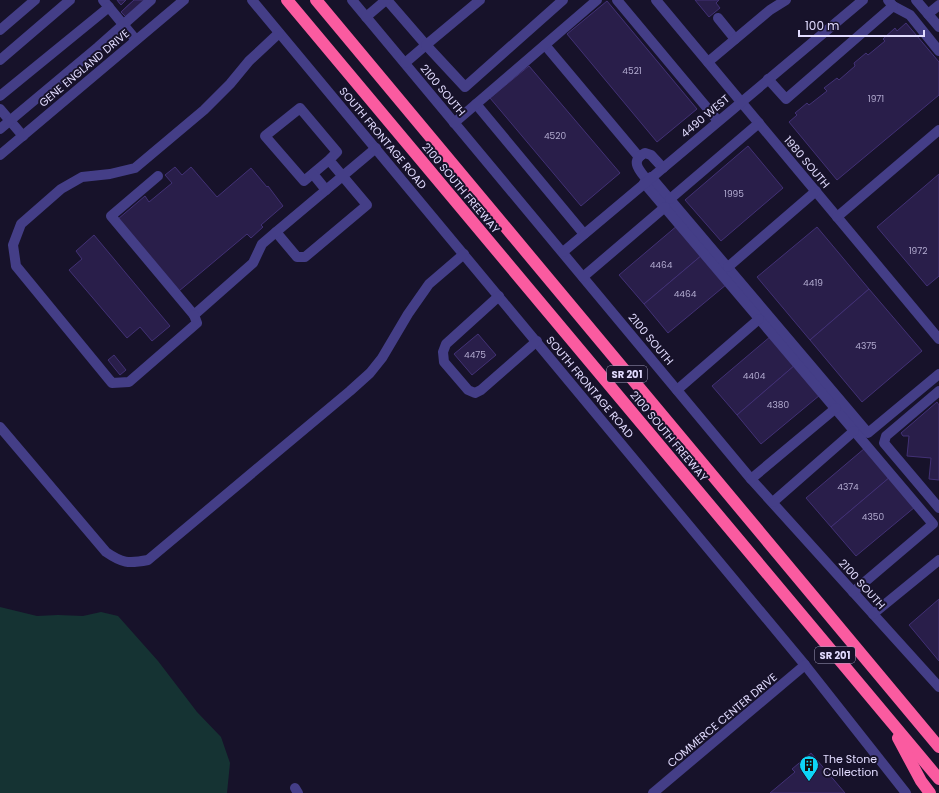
<svg xmlns="http://www.w3.org/2000/svg" width="939" height="793" viewBox="0 0 939 793" font-family="Poppins,sans-serif">
  <style>
    .green { fill: #153333 }
    .building { fill: #291e4a; stroke: #423175 }
    .lines { fill: none; stroke-linecap: round; stroke-linejoin: round }
    .minor { stroke: #443e87; stroke-width: 10 }
    .highway { stroke: #fa5ba0; stroke-width: 12 }
    .labels { text-anchor: middle; stroke-width: 4; stroke-linejoin: round; paint-order: stroke }
    .number-label { font-size: 9px; fill: #b3acd1 }
    .shield { fill: #17122a; stroke: #a49fbe; stroke-width: 1 }
    .shield-label { font-size: 10px; font-weight: bold; fill: #e1dbfe }
    .street-label { font-size: 11px; fill: #e1dbfe; stroke: #17122a }
    .poi-label { font-size: 11px; fill: #e1dbfe; stroke: #17122a; text-anchor: start }
  </style>
  <rect width="100%" height="100%" fill="#17122a"/>
  <polygon class="green" points="0,607 37,616 58,615 83,616 101,612 118,616 158,661 197,712 221,737 230,763 227,793 0,793"/>
  <g class="building">
    <polygon points="117,0 126,0 121,5"/>
    <polygon points="117,0 126,0 121,5"/>
    <polygon points="134,0 147,0 126,17 121,12"/>
    <polygon points="134,0 147,0 126,17 121,12"/>
    <polygon points="695,0 719,0 716,3 720,8 709,17"/>
    <polygon points="607,1 697,109 657,142 567,34"/>
    <polygon points="906,23 939,62 939,95 837,180 789,122 797,115 795,113 807,103 809,105 827,91 824,88 837,78 839,80 855,66 854,63 866,53 868,55 885,41 883,39 895,28 897,31"/>
    <polygon points="529,66 620,173 581,206 490,98"/>
    <polygon points="748,146 783,188 721,241 685,200"/>
    <polygon points="175,167 182,175 191,167 217,197 251,168 267,187 268,186 283,206 261,225 263,227 251,238 247,234 179,291 118,219 145,196 149,202 172,183 165,175"/>
    <polygon points="939,174 939,276 927,286 877,227"/>
    <polygon points="678,225 702,255 644,304 619,275"/>
    <polygon points="817,227 869,289 810,340 757,277"/>
    <polygon points="94,235 170,326 152,341 140,327 127,338 69,270 82,259 76,251"/>
    <polygon points="702,255 727,284 668,333 644,304"/>
    <polygon points="869,289 922,351 862,402 810,340"/>
    <polygon points="478,334 496,355 472,375 454,354"/>
    <polygon points="771,336 795,365 737,415 712,386"/>
    <polygon points="114,355 126,370 120,375 108,360"/>
    <polygon points="795,365 820,395 761,444 737,415"/>
    <polygon points="937,402 939,405 939,480 929,479 931,458 907,456 909,436 903,436 901,433"/>
    <polygon points="865,448 890,477 831,527 806,498"/>
    <polygon points="890,477 915,507 856,556 831,527"/>
    <polygon points="939,599 939,661 909,625"/>
    <polygon points="811,753 845,793 770,793 795,772 792,769"/>
  </g>
  <g class="lines">
    <g class="minor">
      <polyline points="103,0 136,40"/>
      <polyline points="252,0 805,665 906,793"/>
      <polyline points="352,0 751,479 939,687"/>
      <polyline points="387,0 426,45 405,63"/>
      <polyline points="480,0 426,45 465,87 563,0"/>
      <polyline points="617,0 718,121"/>
      <polyline points="656,0 939,339"/>
      <polyline points="916,0 939,27"/>
      <polyline points="893,6 910,15 939,51"/>
      <polyline points="928,14 939,5"/>
      <polyline points="366,17 386,0"/>
      <polyline points="718,18 735,39"/>
      <polyline points="0,30 35,0"/>
      <polyline points="545,45 639,157"/>
      <polyline points="0,60 70,0"/>
      <polyline points="708,62 770,10 786,0"/>
      <polyline points="768,79 786,99 893,6 888,0"/>
      <polyline points="0,96 109,7"/>
      <polyline points="476,104 584,234"/>
      <polyline points="0,109 23,136"/>
      <polyline points="454,123 597,0"/>
      <polyline points="0,129 98,47 151,0"/>
      <polyline points="0,155 184,0"/>
      <polyline points="329,160 304,181 265,136 300,108 337,152 329,160 367,205 305,257 297,257 276,232 376,148"/>
      <polyline points="313,174 326,190"/>
      <polyline points="158,176 111,216 194,315 253,263 262,244 276,232"/>
      <polyline points="651,177 868,433 939,374"/>
      <path d="M647,180C640,171 629,161 645,153L651,155L663,168"/>
      <polyline points="644,183 933,524 853,592"/>
      <polyline points="670,199 759,123"/>
      <polyline points="837,217 939,130"/>
      <polyline points="563,252 863,0"/>
      <polyline points="728,267 816,191"/>
      <polyline points="583,277 665,207"/>
      <polyline points="499,296 446,344 443,352 444,362 468,390 475,393 481,390 537,341"/>
      <polyline points="194,315 197,323 129,382 112,383 16,266 13,245 21,224 61,189 82,177 110,174 135,168 204,110 230,84 249,61 279,33"/>
      <polyline points="677,390 759,319"/>
      <polyline points="939,391 886,436 884,443 939,508"/>
      <path d="M0,427L106,552C122,563 128,564 148,560L350,391L370,373L382,358L408,314L429,284L464,254"/>
      <polyline points="751,479 836,408"/>
      <polyline points="773,502 854,431"/>
      <polyline points="873,614 939,560"/>
      <polyline points="295,788 298,793"/>
      <polyline points="653,793 805,665"/>
    </g>
    <g class="highway">
      <polyline points="287,0 939,779"/>
      <polyline points="316,0 939,747"/>
      <polyline points="898,738 921,781 930,793"/>
    </g>
  </g>
  <defs>
    <g id="building-pin" transform="scale(1)"><path d="M0 17L-7.5 6A9.5 9.5 0 1 1 7.5 6Z" fill="#0ed5f7" stroke="#17122a"/><path d="M-4-6H4V6H1V3H-1V6H-4ZM-2.5-4.3h1.7v1.8h-1.7ZM.8-4.3h1.7v1.8H.8ZM-2.5-1h1.7V.8h-1.7ZM.8-1h1.7V.8H.8Z" fill="#111"/></g>
  </defs>
  <g fill-rule="evenodd">
    <use href="#building-pin" x="809" y="765"/>
  </g>
  <g class="labels">
    <g class="number-label">
      <text x="632" y="74">4521</text>
      <text x="876" y="102">1971</text>
      <text x="555" y="139">4520</text>
      <text x="734" y="197">1995</text>
      <text x="918" y="254">1972</text>
      <text x="661" y="268">4464</text>
      <text x="813" y="286">4419</text>
      <text x="685" y="297">4464</text>
      <text x="866" y="349">4375</text>
      <text x="475" y="358">4475</text>
      <text x="754" y="379">4404</text>
      <text x="778" y="408">4380</text>
      <text x="848" y="490">4374</text>
      <text x="873" y="520">4350</text>
    </g>
    <g class="shield">
      <rect x="607" y="366" width="40" height="16" rx="3"/>
      <rect x="815" y="647" width="40" height="16" rx="3"/>
    </g>
    <g class="shield-label">
      <text x="627" y="378">SR 201</text>
      <text x="835" y="659">SR 201</text>
    </g>
    <g class="street-label">
      <text transform="translate(84 68) rotate(-40)" y="4">GENE ENGLAND DRIVE</text>
      <text transform="translate(443 90) rotate(50)" y="4">2100 SOUTH</text>
      <text transform="translate(705 116) rotate(-40)" y="4">4490 WEST</text>
      <text transform="translate(383 138) rotate(50)" y="4">SOUTH FRONTAGE ROAD</text>
      <text transform="translate(807 162) rotate(50)" y="4">1980 SOUTH</text>
      <text transform="translate(461 188) rotate(50)" y="4">2100 SOUTH FREEWAY</text>
      <text transform="translate(651 339) rotate(50)" y="4">2100 SOUTH</text>
      <text transform="translate(590 387) rotate(50)" y="4">SOUTH FRONTAGE ROAD</text>
      <text transform="translate(669 436) rotate(50)" y="4">2100 SOUTH FREEWAY</text>
      <text transform="translate(862 584) rotate(48)" y="4">2100 SOUTH</text>
      <text transform="translate(722 720) rotate(-40)" y="4">COMMERCE CENTER DRIVE</text>
    </g>
    <g class="poi-label">
      <text x="823" y="763">The Stone<tspan x="823" dy="13">Collection</tspan></text>
    </g>
  </g>
  <path d="M799 30v6h125v-6" fill="none" stroke="#e1dbfe" stroke-width="2"/>
  <text x="805" y="30" font-size="12" fill="#e1dbfe" stroke="#17122a" stroke-width="3" paint-order="stroke">100 m</text>
</svg>
